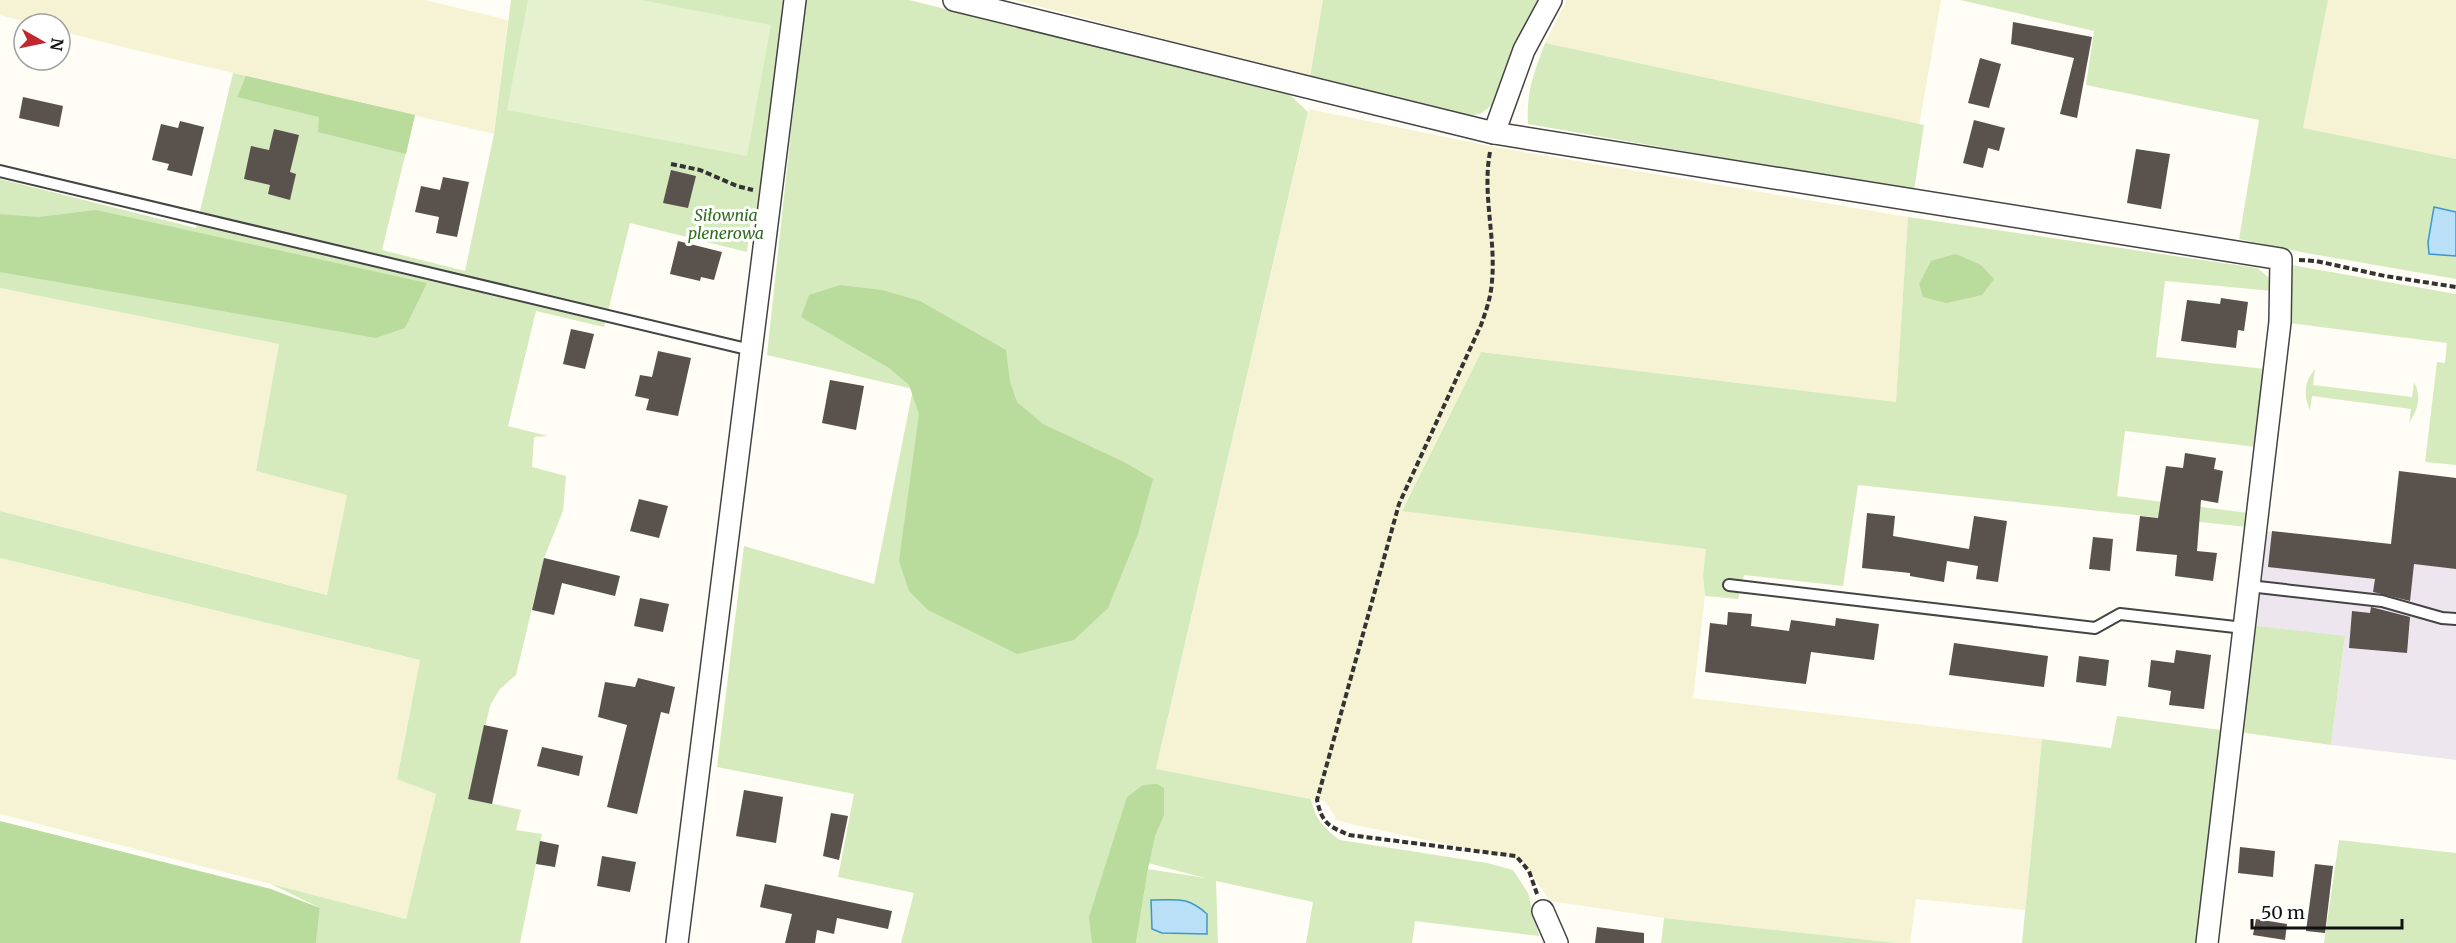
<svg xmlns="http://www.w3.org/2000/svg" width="2456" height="943" viewBox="0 0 2456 943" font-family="Merriweather,serif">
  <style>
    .industrial { fill: #eee6ef }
    .farmland { fill: #f6f3d4 }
    .green { fill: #d5ebbd }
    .forest { fill: #b9dc9c }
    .pitch { fill: #e6f2cf }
    .water { fill: #b9e0f7; stroke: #3f96cf; stroke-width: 1.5 }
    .building { fill: #5a524d }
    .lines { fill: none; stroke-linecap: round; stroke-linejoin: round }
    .lane-casing { stroke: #444; stroke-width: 14 }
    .street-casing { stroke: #444; stroke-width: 24 }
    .path { stroke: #333; stroke-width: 4; stroke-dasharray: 6 3; stroke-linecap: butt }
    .lane { stroke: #fff; stroke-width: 10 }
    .street { stroke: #fff; stroke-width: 21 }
    .labels { text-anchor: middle; stroke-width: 6; stroke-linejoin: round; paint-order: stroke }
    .park-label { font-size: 16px; font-style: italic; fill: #2f6b1f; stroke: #fff }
  </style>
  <rect width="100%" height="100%" fill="#fffdf5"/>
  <polygon class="industrial" points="2263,531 2456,551 2456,760 2331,745 2345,637 2250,625"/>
  <g class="farmland">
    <polygon points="0,0 425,0 508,20 494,134 139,51 60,31 60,24 34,24 0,15"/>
    <polygon points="1014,0 1323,0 1310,77"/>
    <polygon points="1567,0 1941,0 1919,126 1545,43"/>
    <polygon points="2328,0 2456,0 2456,160 2303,128"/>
    <polygon points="1309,109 1489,146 1908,217 1896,402 1481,352 1402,510 1707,549 1703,576 1705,596 1693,698 2042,739 2025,910 1916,899 1910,943 1897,943 1664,918 1550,901 1522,860 1355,825 1337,820 1325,801 1156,770"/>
    <polygon points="0,288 279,344 256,471 347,494 328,595 0,511"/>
    <polygon points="0,558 420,660 397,778 436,794 406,919 0,814"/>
  </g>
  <g class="green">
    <polygon points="511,0 786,0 760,209 752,208 747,252 630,223 604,327 536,311 508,426 548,436 534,437 532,467 566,476 563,511 544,558 516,675 499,690 490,706 468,798 521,810 516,830 542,834 520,943 316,943 320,908 271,884 406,919 436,794 397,779 420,660 0,558 0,511 327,595 347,495 256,471 279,344 0,288 0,179 196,228 233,73 415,115 382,250 465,271 494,134"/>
    <path d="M805,0H909L1289,94L1308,112L1156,769L1311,799C1315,818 1323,828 1340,840L1487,863L1513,870L1528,893L1539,936L1415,921L1412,943H1306L1313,902L1216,881L1218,943H1136L1148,869L1205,878L1125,857L1097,943H901L914,893L838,877L854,794L717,767L744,546L874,584L913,389L767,355Z"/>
    <polygon points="1323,0 1548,0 1495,103 1480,114 1466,116 1310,77"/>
    <polygon points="1960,0 2328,0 2303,128 2456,159 2456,212 2450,210 2429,254 2456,256 2456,279 2306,253 2239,239 2259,120 2086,85 2094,31"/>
    <path d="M1545,43L1924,125L1914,191L1528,124C1526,91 1534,73 1545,43Z"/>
    <polygon points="1908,217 2257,268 2268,277 2273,291 2165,281 2156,357 2265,369 2256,447 2125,431 2117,496 2248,513 2247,527 1858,485 1843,586 1744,575 1738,599 1705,596 1703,576 1706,549 1402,511 1481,352 1896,402"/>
    <polygon points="2291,265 2456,294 2456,465 2425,462 2437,362 2445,363 2447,343 2289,323"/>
    <path d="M2315,369L2313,385L2412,397L2414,382C2422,396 2418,410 2409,423L2411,409L2312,396L2310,410C2303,395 2304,382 2315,369Z"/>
    <polygon points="2250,625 2345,636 2331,745 2239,732"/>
    <polygon points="2117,716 2221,730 2196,943 2022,943 2042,739 2111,748"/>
    <polygon points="2339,840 2456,853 2456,943 2324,943"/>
    <polygon points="1664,918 1897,943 1661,943"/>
  </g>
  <g class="forest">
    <polygon points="246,76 415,115 406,154 318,132 319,117 237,97"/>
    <polygon points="96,210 427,283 405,328 376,338 0,272 0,214 38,217"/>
    <polygon points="1956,254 1981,265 1994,279 1982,295 1946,303 1923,297 1919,284 1931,261"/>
    <polygon points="840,285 882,290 920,301 1006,350 1010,382 1017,402 1043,424 1126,463 1153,479 1138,534 1108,608 1074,640 1017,654 928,610 909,591 899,561 919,414 909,385 889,368 801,317 809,295"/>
    <polygon points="1157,784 1164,788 1164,815 1155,836 1148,869 1136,943 1092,943 1089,917 1127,797 1143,785"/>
    <polygon points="0,821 271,889 320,908 316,943 0,943"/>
  </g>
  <polygon class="pitch" points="528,0 641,0 771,25 747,156 507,110"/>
  <g class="water">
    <polygon points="2434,207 2456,212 2456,256 2429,254 2428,242"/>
    <path d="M1151,900C1177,900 1187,896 1207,914V934L1162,933L1152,929Z"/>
  </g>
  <g class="building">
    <polygon points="2013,22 2092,37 2077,118 2060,114 2074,58 2011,44"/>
    <polygon points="1980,58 2001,64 1989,108 1968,103"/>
    <polygon points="23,97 63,106 59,127 19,118"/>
    <polygon points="1974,120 2005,128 1999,151 1988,148 1983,168 1963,163"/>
    <polygon points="180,121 204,127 192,176 167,170 169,164 152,160 161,124 178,128"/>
    <polygon points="274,129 299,135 290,172 296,174 290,200 268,194 270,185 244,179 251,146 269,150"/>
    <polygon points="2136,149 2170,154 2161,209 2127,203"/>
    <polygon points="671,170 696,176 688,208 663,203"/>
    <polygon points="443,177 469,182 457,237 436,233 439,217 415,212 421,186 440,190"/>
    <polygon points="678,241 722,252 714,280 701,277 700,281 670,274"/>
    <polygon points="2221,298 2248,302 2244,331 2238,330 2236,348 2181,341 2187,300 2220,304"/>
    <polygon points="571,329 594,334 585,369 563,364"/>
    <polygon points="658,351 691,358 678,416 646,410 649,399 635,396 640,375 652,377"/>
    <polygon points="830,380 864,386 856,430 822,423"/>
    <polygon points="2185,453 2216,458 2214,469 2223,471 2218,503 2201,500 2197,551 2217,553 2213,581 2175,576 2177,555 2136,551 2140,516 2158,518 2166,466 2183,468"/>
    <polygon points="2399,471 2456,478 2456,569 2414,564 2410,601 2373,592 2375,579 2268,567 2272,531 2391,544"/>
    <polygon points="639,499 668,506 659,538 630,531"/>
    <polygon points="1867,513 1895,516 1893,536 1969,549 1974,516 2007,521 1998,582 1976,579 1978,566 1947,561 1944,582 1910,576 1910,573 1862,568"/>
    <polygon points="2093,537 2113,539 2110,571 2089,569"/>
    <polygon points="544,558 620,576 615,596 562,583 554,615 532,610"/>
    <polygon points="640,598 669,604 663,632 634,626"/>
    <polygon points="2371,607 2410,617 2407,653 2349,648 2352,611 2370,613"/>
    <polygon points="1728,612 1752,614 1751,626 1789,631 1791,620 1835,626 1836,618 1879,624 1874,660 1811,652 1806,684 1705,672 1710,623 1727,625"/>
    <polygon points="1954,643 2048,656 2044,687 1949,675"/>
    <polygon points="2176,650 2211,655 2204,709 2169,705 2171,691 2148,687 2151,660 2174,663"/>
    <polygon points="2079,656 2109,660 2106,686 2076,682"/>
    <polygon points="638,678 675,687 669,714 661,712 637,814 607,807 627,725 598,717 605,682 635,687"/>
    <polygon points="484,725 508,730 492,804 468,799"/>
    <polygon points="542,747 583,756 579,776 537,766"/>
    <polygon points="744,790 783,797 776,843 736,836"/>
    <polygon points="831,813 848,816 839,860 823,856"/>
    <polygon points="540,841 559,845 555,867 536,864"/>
    <polygon points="2240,847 2275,851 2273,877 2238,873"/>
    <polygon points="602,856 636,862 630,892 597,886"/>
    <polygon points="2315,864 2333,866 2325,933 2306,931"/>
    <polygon points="765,884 892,911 888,929 837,918 834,934 817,930 815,943 785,943 792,914 760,907"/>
    <polygon points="2256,919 2287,924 2285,940 2253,935"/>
    <polygon points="1597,927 1644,933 1644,943 1595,943"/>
  </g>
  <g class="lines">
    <g class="lane-casing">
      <g id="lane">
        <polyline points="0,171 751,350"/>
        <polyline points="1729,585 2095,628 2120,614 2244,628"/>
        <polyline points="2249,586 2382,601 2442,618 2456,619"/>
      </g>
    </g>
    <g class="street-casing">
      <g id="street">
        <polyline points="954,0 1494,133 2281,259 2280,322 2207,943"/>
        <polyline points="1494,133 1524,50 1551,0"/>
        <polyline points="1543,911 1557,943"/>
        <polyline points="677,943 795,0"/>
      </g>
    </g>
    <g class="path">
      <path d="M1490,152C1482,194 1496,238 1492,281C1491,297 1486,311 1481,325L1399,504L1317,800C1322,823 1328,826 1349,835L1516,856L1529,871L1537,894"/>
      <polyline points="671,164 700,170 737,186 753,190"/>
      <polyline points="2299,260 2316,261 2385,276 2456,287"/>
    </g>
    <use href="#lane" class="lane"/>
    <use href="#street" class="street"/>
  </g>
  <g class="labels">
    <g class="park-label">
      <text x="726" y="221">Siłownia<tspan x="726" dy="18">plenerowa</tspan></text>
    </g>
  </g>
  <g transform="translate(42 42) rotate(99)"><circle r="28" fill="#ffffff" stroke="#a0a0a0" stroke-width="1.5"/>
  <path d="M0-4.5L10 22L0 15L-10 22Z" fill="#c4262e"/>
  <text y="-9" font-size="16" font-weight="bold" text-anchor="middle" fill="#111111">N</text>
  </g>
  <path d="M2252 919v9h150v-9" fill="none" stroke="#111111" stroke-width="3"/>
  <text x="2261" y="919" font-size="18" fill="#111111" stroke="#ffffff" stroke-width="4.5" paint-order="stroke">50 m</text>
</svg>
